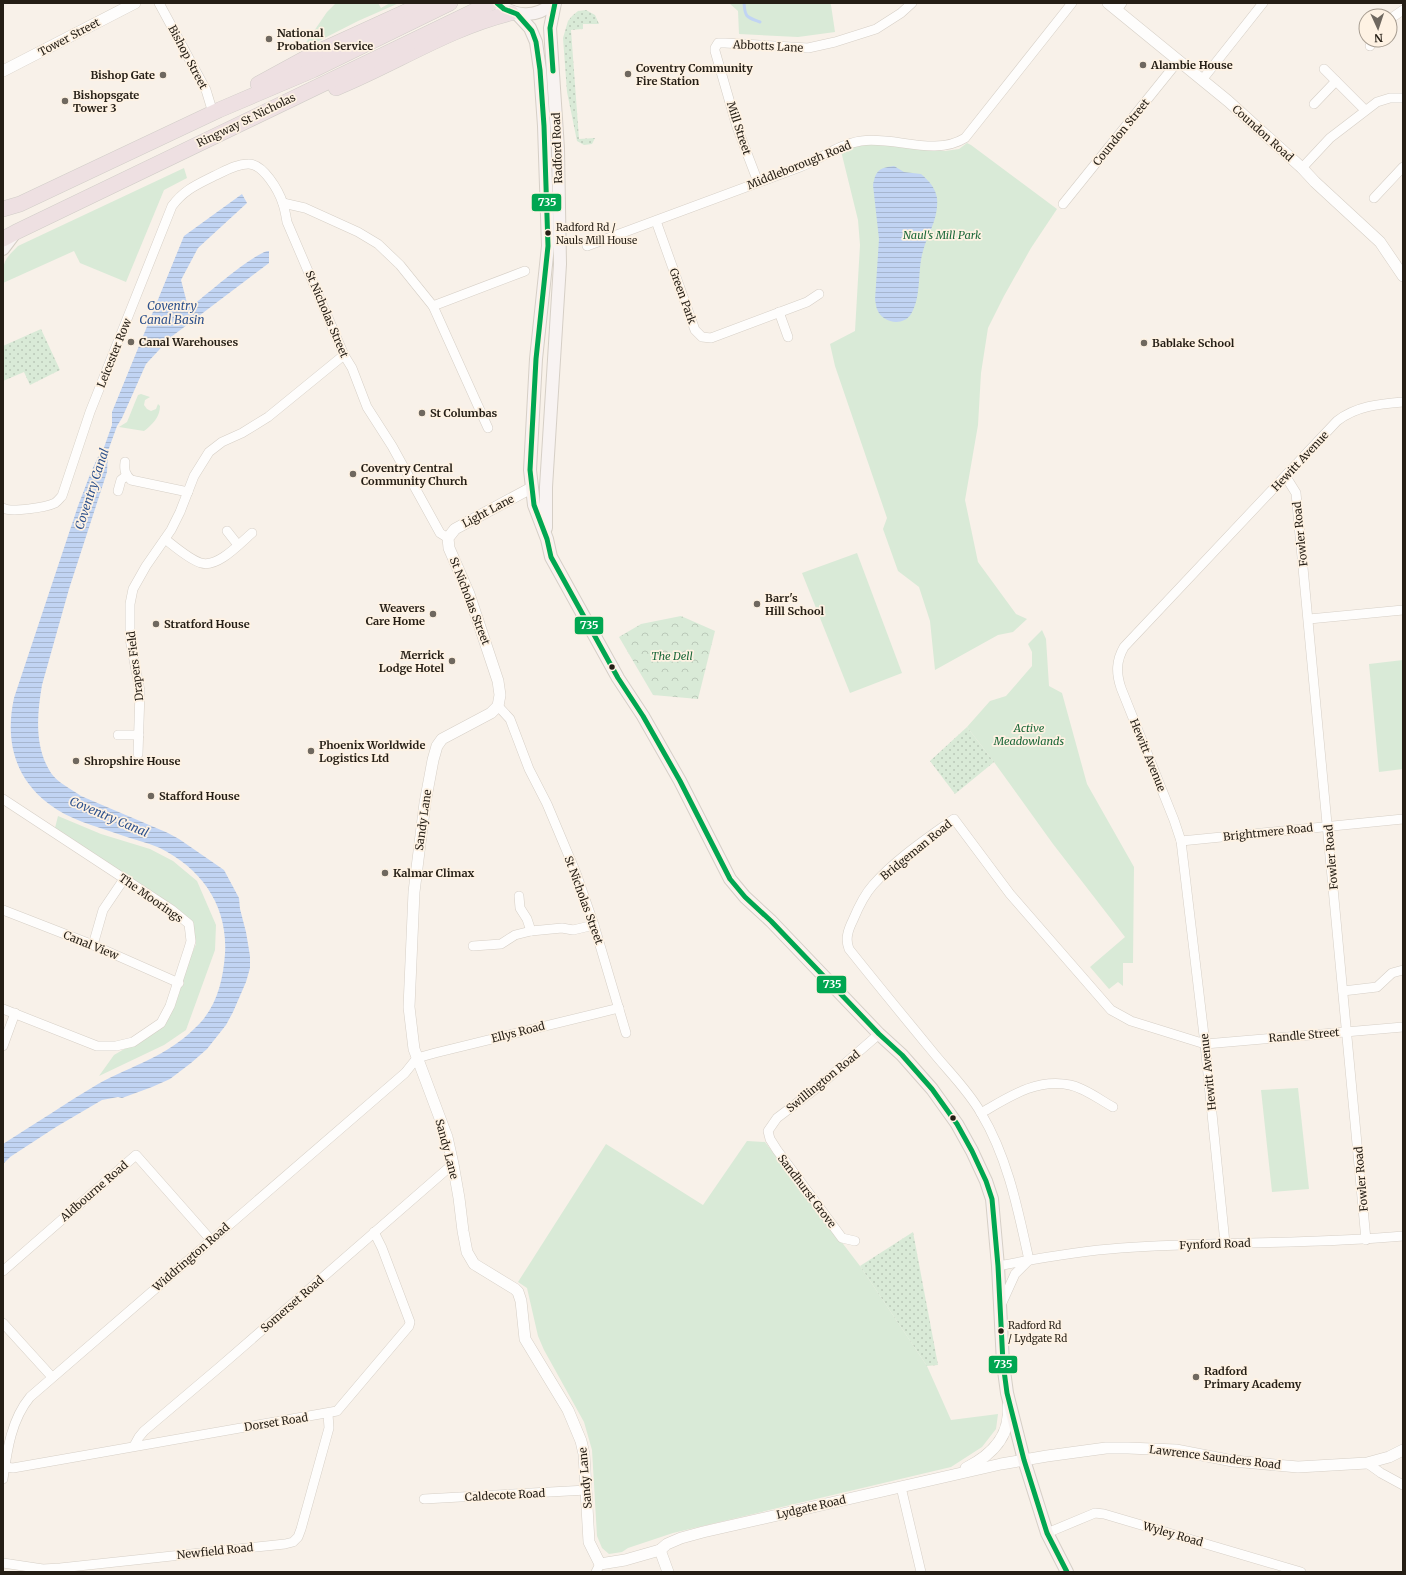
<svg xmlns="http://www.w3.org/2000/svg" width="1406" height="1575" viewBox="0 0 1406 1575" font-family="Merriweather,serif">
  <style>
    .green { fill: #d9ead7 }
    .forest { fill: url(#forest-crowns) }
    .garden { fill: url(#garden-dots) }
    .water { fill: url(#water-rules) }
    .lines { fill: none; stroke-linecap: round; stroke-linejoin: round }
    .stream { stroke: #c1d4f3; stroke-width: 3 }
    .minor-casing { stroke: #d6cfc6; stroke-width: 10 }
    .tertiary-casing { stroke: #d6cfc6; stroke-width: 12 }
    .secondary-casing { stroke: #d6cfc6; stroke-width: 14 }
    .trunk-casing { stroke: #d1cdc8; stroke-width: 16 }
    .minor { stroke: #fefdfc; stroke-width: 9 }
    .tertiary { stroke: #fefdfc; stroke-width: 11 }
    .secondary { stroke: #f8f3f2; stroke-width: 12 }
    .trunk { stroke: #eee0e2; stroke-width: 15 }
    .bus-1-casing { stroke: #fef2e3; stroke-width: 8 }
    .bus-1 { stroke: #00a651; stroke-width: 5 }
    .poi-dot { fill: #6f685f; stroke: #fef2e3; stroke-width: 1.5 }
    .bus-dot { fill: #251e15; stroke: #fef2e3; stroke-width: 1.5 }
    .labels { text-anchor: middle; stroke-width: 3.5; stroke-linejoin: round; paint-order: stroke }
    .bus-label { font-size: 10px; fill: #251e15; stroke: #fef2e3; text-anchor: start }
    .poi-label { font-size: 11px; font-weight: bold; fill: #251e15; stroke: #fef2e3; text-anchor: start }
    .street-label { font-size: 11px; fill: #251e15; stroke: #fef2e3 }
    .park-label { font-size: 11px; font-style: italic; fill: #1a6738; stroke: #fef2e3 }
    .water-label { font-size: 12px; font-style: italic; fill: #2e528d; stroke: #fef2e3 }
    .line-badge { stroke: #fef2e3; stroke-width: 1.5 }
    .badge-label { font-size: 11px; text-anchor: middle; font-weight: bold; fill: #fff }
  </style>
  <defs>
    <pattern id="forest-crowns" width="20" height="18" patternUnits="userSpaceOnUse"><rect width="20" height="18" fill="#d9ead7"/><path d="M2 6a3 3 0 1 1 6 0M12 15a3 3 0 1 1 6 0" fill="none" stroke="#bac8b8"/></pattern>
    <pattern id="garden-dots" width="8" height="8" patternUnits="userSpaceOnUse"><rect width="8" height="8" fill="#d9ead7"/><path d="M2 2h.1M6 6h.1" fill="none" stroke="#bac8b8" stroke-width="1.8" stroke-linecap="round"/></pattern>
    <pattern id="water-rules" width="6" height="5" patternUnits="userSpaceOnUse"><rect width="6" height="5" fill="#c1d4f3"/><path d="M0 2.5h6" fill="none" stroke="#a6b6cf"/></pattern>
  </defs>
  <rect width="100%" height="100%" fill="#f8f1e9"/>
  <g class="green">
    <polygon points="336,3 378,3 381,8 390,3 399,3 358,21 301,50 327,12"/>
    <polygon points="729,3 830,3 831,5 835,32 798,37 739,34 738,11"/>
    <polygon points="878,143 945,151 959,149 967,143 971,145 1057,209 1031,248 1004,296 988,328 981,373 978,425 965,500 978,562 1016,614 1027,619 1013,632 998,635 935,670 930,621 919,587 898,571 883,529 887,518 835,366 830,344 855,331 860,245 858,220 841,151 865,144"/>
    <path d="M184,168L187,178L164,190L126,282L80,263L74,251L3,283C3,262 3,261 18,246Z"/>
    <path d="M141,394L150,397L145,400L144,405L147,409L151,411L156,409L158,404L160,406C160,417 152,425 144,431L119,427L127,422L138,395Z"/>
    <polygon points="857,553 902,673 850,693 802,573"/>
    <polygon points="1042,630 1046,639 1049,686 1062,693 1087,784 1134,867 1133,963 1123,963 1123,986 1118,982 1109,989 1090,967 1125,937 1053,844 994,762 967,727 990,701 1006,696 1032,666 1032,652 1028,644"/>
    <polygon points="1403,660 1403,769 1379,772 1369,664"/>
    <polygon points="58,816 101,834 150,849 173,861 197,881 216,925 215,950 186,1030 164,1045 99,1076 114,1055 162,1027 196,944 192,924 55,828"/>
    <polygon points="1298,1088 1309,1189 1272,1192 1261,1090"/>
    <polygon points="747,1141 765,1142 860,1266 927,1366 951,1420 998,1414 996,1429 982,1447 951,1467 673,1533 628,1548 622,1552 609,1554 602,1548 597,1536 592,1450 584,1422 544,1350 538,1336 527,1288 518,1282 606,1144 703,1205"/>
  </g>
  <polygon class="forest" points="681,616 715,631 698,699 653,695 619,637 641,624"/>
  <g class="garden">
    <polygon points="586,10 595,15 599,24 583,24 583,29 571,30 579,139 595,138 592,144 584,145 577,141 567,92 563,38 568,21 572,16 578,11"/>
    <polygon points="41,329 60,370 30,385 24,372 3,381 3,346"/>
    <polygon points="967,727 994,762 955,794 930,761"/>
    <polygon points="913,1232 938,1365 927,1366 860,1266"/>
  </g>
  <g class="water">
    <path d="M894,166L904,172L921,174C929,181 935,187 937,198C939,218 928,233 923,251C917,271 922,296 911,314C903,327 882,323 877,309C876,307 876,303 875,300L879,239L873,185C876,170 879,168 894,166Z"/>
    <path d="M242,194L247,203L198,248L181,280L187,303L190,306L193,305C206,295 256,251 269,251V263L171,337L146,364L122,418L117,426L108,451L107,472L69,589L42,685C37,714 34,747 51,773C57,782 71,789 81,796L168,833L179,839L224,870L239,898L240,909L246,932L250,956V968L246,982L233,1012L226,1025L207,1049L191,1063L170,1079L152,1087L122,1098L118,1097L102,1100L56,1127L10,1157L3,1164V1144C35,1124 66,1103 98,1084C133,1065 166,1057 195,1028C216,1009 223,982 225,954C228,906 202,869 160,848C146,842 132,839 118,834C95,826 68,819 49,804C14,778 5,739 14,698L78,506L91,472L98,457L102,453L112,425V412L184,236Z"/>
  </g>
  <g class="lines">
    <path class="stream" d="M744,3C745,18 747,17 760,22"/>
    <g class="minor-casing">
      <g id="minor">
        <polyline points="159,3 206,90 213,113"/>
        <polyline points="1117,10 1122,3"/>
        <polyline points="1375,15 1377,16"/>
        <polyline points="1390,19 1403,10"/>
        <polyline points="1370,46 1374,40"/>
        <polyline points="1324,69 1365,110"/>
        <polyline points="1202,80 1263,3"/>
        <polyline points="1314,104 1336,81"/>
        <polyline points="1302,168 1330,138 1377,102 1390,98 1403,98"/>
        <polyline points="758,182 737,127 715,51 715,48 718,43 725,43 808,48 835,42 876,29 901,13 912,3"/>
        <polyline points="1374,198 1403,167"/>
        <polyline points="283,203 305,208 358,232 378,244 400,265 433,306 488,428"/>
        <polyline points="1063,204 1179,60"/>
        <polyline points="656,221 695,330 702,337 711,338 807,302 819,294"/>
        <path d="M587,246C658,219 729,193 800,167C821,159 839,144 861,141C895,136 934,157 965,138L1072,3"/>
        <polyline points="433,306 525,271"/>
        <polyline points="779,312 788,337"/>
        <path d="M125,462C124,470 125,474 131,480L188,492"/>
        <polyline points="1286,477 1296,493 1366,1240"/>
        <polyline points="118,491 121,480 126,476"/>
        <path d="M3,508C11,513 47,507 55,503C58,501 60,498 62,496L90,412L172,206C184,190 196,185 214,176C225,171 236,164 248,164C263,163 279,191 283,204C285,210 286,216 287,222L344,355L352,368L367,407L392,446L440,533L448,538"/>
        <polyline points="227,531 238,545"/>
        <path d="M165,539C174,546 190,560 201,563C218,568 240,543 252,533"/>
        <polyline points="1309,619 1403,610"/>
        <polyline points="498,706 510,719 529,769 547,804 576,873 594,925 626,1033"/>
        <polyline points="118,735 139,735"/>
        <polyline points="138,754 140,691 130,639 130,604 133,589 146,566 171,530 180,512 194,476 209,452 222,442 242,433 268,417 344,355"/>
        <polyline points="3,799 172,910 189,924 191,941 189,948 170,1006 161,1023 133,1042 116,1046 97,1046 3,1009"/>
        <polyline points="1181,841 1403,819"/>
        <polyline points="519,896 520,908 527,919 531,931"/>
        <polyline points="3,910 93,945 179,983"/>
        <polyline points="93,945 103,910 124,879"/>
        <polyline points="473,946 501,944 515,935 531,931 562,928 573,930 594,925"/>
        <polyline points="1343,991 1377,987 1392,973 1403,970"/>
        <polyline points="3,1046 15,1013"/>
        <path d="M981,1113C1009,1097 1036,1078 1070,1085C1085,1088 1100,1100 1113,1107"/>
        <polyline points="855,1241 842,1238 777,1150 770,1139 768,1131 777,1118 818,1087 879,1034"/>
        <path d="M1225,1243L1205,1044L1181,841L1174,820L1121,688C1116,673 1116,661 1124,647L1337,421C1356,406 1379,404 1403,402"/>
        <path d="M998,1266C1039,1258 1080,1251 1121,1248C1215,1241 1309,1245 1403,1236"/>
        <polyline points="3,1271 136,1155 211,1240"/>
        <path d="M1001,1305L1015,1274L1029,1260C1018,1210 1008,1158 981,1113C968,1090 948,1071 932,1051C904,1017 876,983 849,949C845,939 848,930 853,920C858,908 864,895 873,885C896,859 926,839 954,819L1010,894L1111,1010L1131,1021L1205,1044L1403,1027"/>
        <polyline points="3,1323 52,1377"/>
        <polyline points="134,1446 139,1437 144,1431 222,1365 453,1164"/>
        <polyline points="1367,1463 1381,1473 1403,1485"/>
        <polyline points="5,1467 13,1468 337,1411 409,1326 410,1322 382,1248 374,1232"/>
        <path d="M3,1479C7,1451 11,1420 30,1397L405,1073L417,1058L435,1053L619,1008"/>
        <polyline points="901,1487 921,1572"/>
        <polyline points="424,1499 587,1490"/>
        <polyline points="1047,1533 1095,1513 1104,1514 1301,1572"/>
        <polyline points="3,1563 43,1569 60,1568 285,1544 293,1542 298,1537 301,1529 329,1428 328,1414"/>
        <polyline points="596,1572 600,1564"/>
      </g>
    </g>
    <g class="tertiary-casing">
      <g id="tertiary">
        <polyline points="1108,3 1228,101 1302,168 1315,182 1380,242 1403,276"/>
        <polyline points="3,71 135,3"/>
        <polyline points="531,488 455,529 448,538 449,548 469,594 498,681 500,695 498,706 491,713 442,739 437,746 433,760 425,803 414,892 409,1007 414,1049 447,1137 453,1164 459,1198 463,1231 467,1252 474,1264 515,1289 518,1292 521,1301 525,1339 568,1410 581,1441 584,1454 589,1542 600,1564 625,1560 660,1550 667,1544 681,1538 703,1532 1001,1464 1047,1456 1106,1448 1128,1448 1176,1450 1233,1461 1298,1467 1367,1463 1389,1457 1403,1450"/>
        <path d="M966,1468C992,1455 1011,1436 1008,1406"/>
        <polyline points="660,1550 668,1572"/>
      </g>
    </g>
    <g class="secondary-casing">
      <g id="secondary">
        <path d="M497,3C514,17 536,19 553,3"/>
        <polyline points="517,14 530,28 536,42 540,70 544,126 548,246 536,359 530,470 534,505 547,539 551,557 618,678 643,716 680,781 730,879 745,897 771,921 879,1034 902,1055 932,1089 957,1124 972,1151 986,1181 992,1199 998,1266 1003,1363 1007,1393 1024,1460 1047,1533 1067,1572"/>
        <polyline points="3,249 15,233"/>
        <polyline points="546,528 546,487 560,264 558,149 550,28 555,3"/>
      </g>
    </g>
    <g class="trunk-casing">
      <g id="trunk">
        <polyline points="258,84 313,54 425,3"/>
        <path d="M336,88C395,64 449,28 511,13"/>
        <polyline points="3,209 20,204 219,110 313,70 450,3"/>
        <polyline points="3,239 16,232 491,3"/>
      </g>
    </g>
    <use href="#minor" class="minor"/>
    <use href="#tertiary" class="tertiary"/>
    <use href="#secondary" class="secondary"/>
    <use href="#trunk" class="trunk"/>
    <g class="bus-1-casing">
      <g id="bus-1">
        <polyline points="497,3 504,9 517,14 532,31 536,42 540,70 544,126 548,246 536,359 530,470 534,505 547,539 551,557 618,678 643,716 680,781 730,879 745,897 771,921 879,1034 902,1055 932,1089 957,1124 972,1151 986,1181 992,1199 998,1266 1003,1363 1007,1393 1024,1460 1047,1533 1067,1572"/>
        <polyline points="553,71 550,28 555,3"/>
      </g>
    </g>
    <use href="#bus-1" class="bus-1"/>
  </g>
  <g class="poi-dot">
    <circle cx="269" cy="39" r="4"/>
    <circle cx="1143" cy="65" r="4"/>
    <circle cx="628" cy="74" r="4"/>
    <circle cx="163" cy="75" r="4"/>
    <circle cx="65" cy="101" r="4"/>
    <circle cx="131" cy="342" r="4"/>
    <circle cx="1144" cy="343" r="4"/>
    <circle cx="422" cy="413" r="4"/>
    <circle cx="353" cy="474" r="4"/>
    <circle cx="757" cy="604" r="4"/>
    <circle cx="433" cy="614" r="4"/>
    <circle cx="156" cy="624" r="4"/>
    <circle cx="452" cy="661" r="4"/>
    <circle cx="311" cy="751" r="4"/>
    <circle cx="76" cy="761" r="4"/>
    <circle cx="151" cy="796" r="4"/>
    <circle cx="385" cy="873" r="4"/>
    <circle cx="1196" cy="1377" r="4"/>
  </g>
  <g class="bus-dot">
    <circle cx="548" cy="233" r="3.5"/>
    <circle cx="612" cy="667" r="3.5"/>
    <circle cx="953" cy="1118" r="3.5"/>
    <circle cx="1001" cy="1331" r="3.5"/>
  </g>
  <g class="labels">
    <g class="bus-label">
      <text x="556" y="231">Radford Rd /<tspan x="556" dy="13">Nauls Mill House</tspan></text>
      <text x="1008" y="1329">Radford Rd<tspan x="1008" dy="13">/ Lydgate Rd</tspan></text>
    </g>
    <g class="poi-label">
      <text x="277" y="37">National<tspan x="277" dy="13">Probation Service</tspan></text>
      <text x="1151" y="69">Alambie House</text>
      <text x="636" y="72">Coventry Community<tspan x="636" dy="13">Fire Station</tspan></text>
      <text x="155" y="79" text-anchor="end">Bishop Gate</text>
      <text x="73" y="99">Bishopsgate<tspan x="73" dy="13">Tower 3</tspan></text>
      <text x="139" y="346">Canal Warehouses</text>
      <text x="1152" y="347">Bablake School</text>
      <text x="430" y="417">St Columbas</text>
      <text x="361" y="472">Coventry Central<tspan x="361" dy="13">Community Church</tspan></text>
      <text x="765" y="602">Barr's<tspan x="765" dy="13">Hill School</tspan></text>
      <text x="425" y="612" text-anchor="end">Weavers<tspan x="425" dy="13">Care Home</tspan></text>
      <text x="164" y="628">Stratford House</text>
      <text x="444" y="659" text-anchor="end">Merrick<tspan x="444" dy="13">Lodge Hotel</tspan></text>
      <text x="319" y="749">Phoenix Worldwide<tspan x="319" dy="13">Logistics Ltd</tspan></text>
      <text x="84" y="765">Shropshire House</text>
      <text x="159" y="800">Stafford House</text>
      <text x="393" y="877">Kalmar Climax</text>
      <text x="1204" y="1375">Radford<tspan x="1204" dy="13">Primary Academy</tspan></text>
    </g>
    <g class="street-label">
      <text transform="translate(69 37) rotate(-28)" y="4">Tower Street</text>
      <text transform="translate(768 46) rotate(3)" y="4">Abbotts Lane</text>
      <text transform="translate(188 57) rotate(62)" y="4">Bishop Street</text>
      <text transform="translate(246 120) rotate(-26)" y="4">Ringway St Nicholas</text>
      <text transform="translate(739 128) rotate(72)" y="4">Mill Street</text>
      <text transform="translate(1121 132) rotate(-51)" y="4">Coundon Street</text>
      <text transform="translate(1263 133) rotate(42)" y="4">Coundon Road</text>
      <text transform="translate(557 148) rotate(-92)" y="4">Radford Road</text>
      <text transform="translate(799 165) rotate(-22)" y="4">Middleborough Road</text>
      <text transform="translate(683 296) rotate(70)" y="4">Green Park</text>
      <text transform="translate(327 314) rotate(67)" y="4">St Nicholas Street</text>
      <text transform="translate(114 353) rotate(-68)" y="4">Leicester Row</text>
      <text transform="translate(1300 461) rotate(-47)" y="4">Hewitt Avenue</text>
      <text transform="translate(488 511) rotate(-28)" y="4">Light Lane</text>
      <text transform="translate(1300 534) rotate(-96)" y="4">Fowler Road</text>
      <text transform="translate(470 601) rotate(69)" y="4">St Nicholas Street</text>
      <text transform="translate(135 666) rotate(-97)" y="4">Drapers Field</text>
      <text transform="translate(1148 755) rotate(68)" y="4">Hewitt Avenue</text>
      <text transform="translate(423 820) rotate(-82)" y="4">Sandy Lane</text>
      <text transform="translate(1268 832) rotate(-6)" y="4">Brightmere Road</text>
      <text transform="translate(916 850) rotate(-39)" y="4">Bridgeman Road</text>
      <text transform="translate(1331 857) rotate(-95)" y="4">Fowler Road</text>
      <text transform="translate(151 898) rotate(35)" y="4">The Moorings</text>
      <text transform="translate(584 900) rotate(70)" y="4">St Nicholas Street</text>
      <text transform="translate(91 945) rotate(22)" y="4">Canal View</text>
      <text transform="translate(518 1032) rotate(-14)" y="4">Ellys Road</text>
      <text transform="translate(1304 1035) rotate(-5)" y="4">Randle Street</text>
      <text transform="translate(1208 1072) rotate(-96)" y="4">Hewitt Avenue</text>
      <text transform="translate(823 1081) rotate(-39)" y="4">Swillington Road</text>
      <text transform="translate(447 1149) rotate(75)" y="4">Sandy Lane</text>
      <text transform="translate(1361 1179) rotate(-95)" y="4">Fowler Road</text>
      <text transform="translate(94 1191) rotate(-41)" y="4">Aldbourne Road</text>
      <text transform="translate(807 1191) rotate(53)" y="4">Sandhurst Grove</text>
      <text transform="translate(1215 1244) rotate(-2)" y="4">Fynford Road</text>
      <text transform="translate(191 1257) rotate(-41)" y="4">Widdrington Road</text>
      <text transform="translate(292 1304) rotate(-41)" y="4">Somerset Road</text>
      <text transform="translate(276 1422) rotate(-9)" y="4">Dorset Road</text>
      <text transform="translate(1215 1457) rotate(7)" y="4">Lawrence Saunders Road</text>
      <text transform="translate(585 1478) rotate(-95)" y="4">Sandy Lane</text>
      <text transform="translate(505 1495) rotate(-3)" y="4">Caldecote Road</text>
      <text transform="translate(811 1507) rotate(-13)" y="4">Lydgate Road</text>
      <text transform="translate(1173 1534) rotate(16)" y="4">Wyley Road</text>
      <text transform="translate(215 1551) rotate(-6)" y="4">Newfield Road</text>
    </g>
    <g class="park-label">
      <text x="942" y="239">Naul's Mill Park</text>
      <text x="672" y="660">The Dell</text>
      <text x="1029" y="732">Active<tspan x="1029" dy="13">Meadowlands</tspan></text>
    </g>
    <g class="water-label">
      <text x="172" y="310">Coventry<tspan x="172" dy="14">Canal Basin</tspan></text>
      <text transform="translate(92 489) rotate(-72)" y="4">Coventry Canal</text>
      <text transform="translate(109 817) rotate(23)" y="4">Coventry Canal</text>
    </g>
  </g>
  <g class="line-badge">
    <rect x="531" y="193" width="31" height="19" rx="4" fill="#00a651"/>
    <rect x="574" y="616" width="30" height="19" rx="4" fill="#00a651"/>
    <rect x="816" y="975" width="31" height="19" rx="4" fill="#00a651"/>
    <rect x="988" y="1355" width="30" height="19" rx="4" fill="#00a651"/>
  </g>
  <g class="badge-label">
    <text x="547" y="206">735</text>
    <text x="589" y="629">735</text>
    <text x="832" y="988">735</text>
    <text x="1003" y="1368">735</text>
  </g>
  <rect width="1406" height="1575" fill="none" stroke="#251e15" stroke-width="8"/>
  <g transform="translate(1378 28) rotate(177)"><circle r="19" fill="#fef2e3" stroke="#a79d91"/>
  <path d="M0-3L7 15L0 10L-7 15Z" fill="#6f685f"/>
  <text y="-6" font-size="11" font-weight="bold" text-anchor="middle" fill="#251e15">N</text>
  </g>
</svg>
